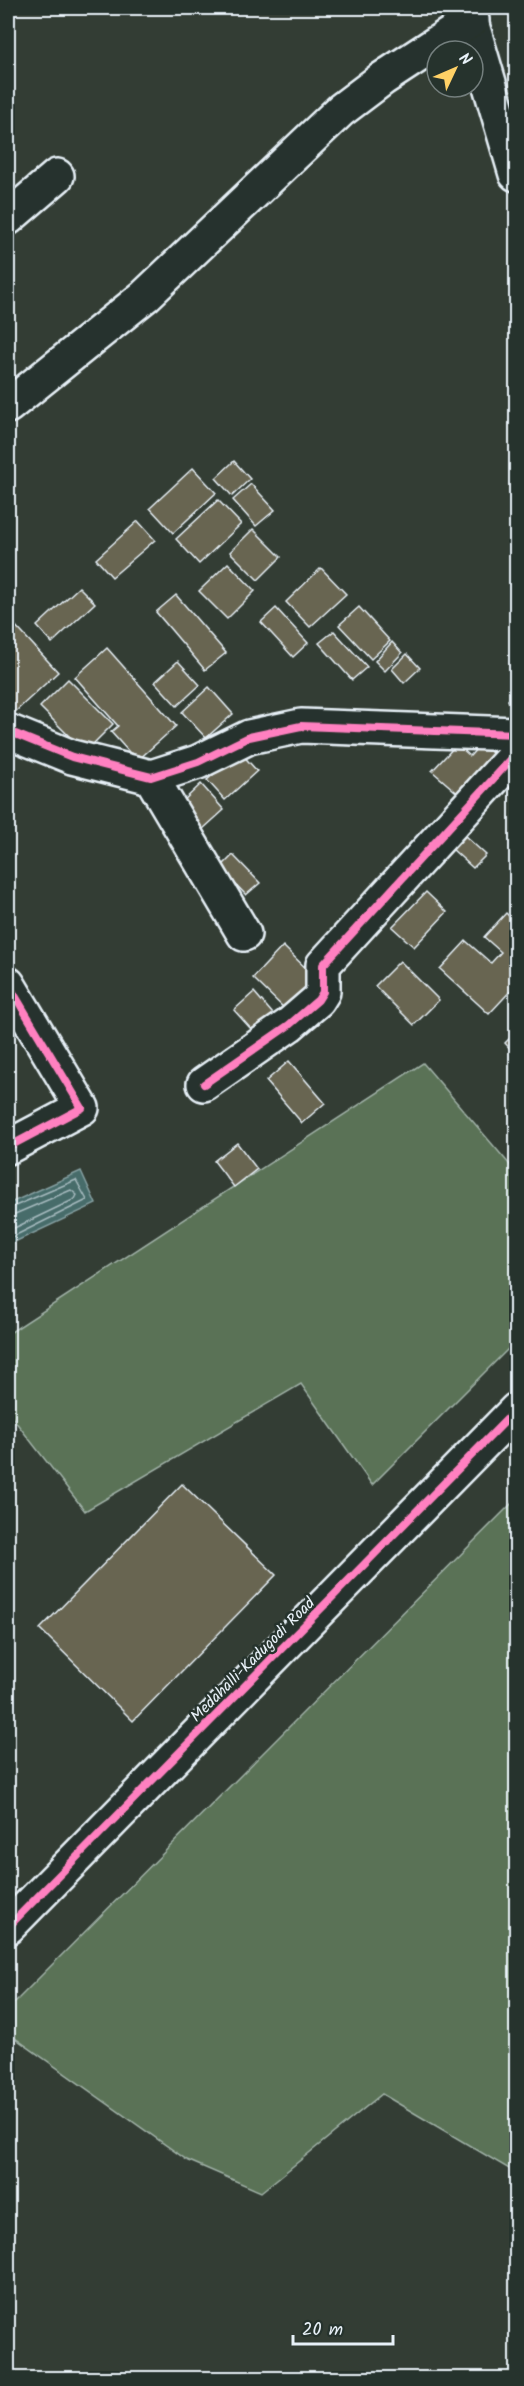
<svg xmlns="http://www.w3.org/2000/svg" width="524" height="2386" viewBox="0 0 524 2386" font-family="Kalam,sans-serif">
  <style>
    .green { fill: #5a7257; stroke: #a1b2a8; stroke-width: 1.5 }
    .water { fill: #476c6b; stroke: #87a1a3; stroke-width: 1.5 }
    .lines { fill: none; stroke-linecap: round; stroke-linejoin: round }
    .shore { stroke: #a8bcc0; stroke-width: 1.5 }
    .building { fill: #686551; stroke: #e8f1f8; stroke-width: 1.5 }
    .minor-casing { stroke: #e8f1f8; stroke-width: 38 }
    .minor { stroke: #26332d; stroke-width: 33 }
    .cycleway-casing { stroke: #26332d; stroke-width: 11 }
    .cycleway { stroke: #ff80c0; stroke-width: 8 }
    .labels { text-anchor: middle; stroke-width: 5; stroke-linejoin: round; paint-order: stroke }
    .street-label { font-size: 16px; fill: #e8f1f8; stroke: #26332d }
  </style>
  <rect width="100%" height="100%" fill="#333d34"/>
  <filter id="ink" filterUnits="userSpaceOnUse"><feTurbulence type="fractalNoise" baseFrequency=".0167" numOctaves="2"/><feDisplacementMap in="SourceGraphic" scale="12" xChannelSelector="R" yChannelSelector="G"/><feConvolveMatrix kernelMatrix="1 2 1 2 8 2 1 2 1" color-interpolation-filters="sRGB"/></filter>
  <g filter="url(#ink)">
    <g class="green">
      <polygon points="423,1063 516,1172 516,1341 372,1485 301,1384 85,1511 8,1412 8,1334"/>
      <polygon points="516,1499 516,2173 382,2094 261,2192 187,2160 8,2033 8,2009"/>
    </g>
    <polygon class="water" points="81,1171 96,1204 8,1245 8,1204"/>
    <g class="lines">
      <g class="shore">
        <polyline points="8,1209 76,1180 87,1200 8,1239"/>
        <polyline points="8,1217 71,1190 77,1195 75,1199 8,1231"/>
      </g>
    </g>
    <g class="building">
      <polygon points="234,461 250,479 232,496 216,478"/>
      <polygon points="193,468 216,493 173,533 150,508"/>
      <polygon points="251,484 275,510 256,526 233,500"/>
      <polygon points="218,500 241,524 199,564 176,539"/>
      <polygon points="138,521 155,540 112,577 96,559"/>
      <polygon points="253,529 281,557 258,580 230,552"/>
      <polygon points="228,563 255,591 227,619 199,591"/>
      <polygon points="321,568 346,594 310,627 286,602"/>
      <polygon points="79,587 95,603 52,643 37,626"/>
      <polygon points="176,595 226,653 205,670 156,612"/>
      <polygon points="359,607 390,641 371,659 339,625"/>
      <polygon points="276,608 308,643 293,657 261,622"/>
      <polygon points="12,622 58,672 15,712 8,704 8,626"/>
      <polygon points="334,631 367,667 352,680 319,643"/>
      <polygon points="392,642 402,653 385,671 375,661"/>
      <polygon points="107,648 176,726 137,761 111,732 118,726 75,677"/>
      <polygon points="407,654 420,668 404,683 392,669"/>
      <polygon points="178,661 200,685 177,706 155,682"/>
      <polygon points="68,679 113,724 85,752 40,707"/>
      <polygon points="209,687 233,714 206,738 182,712"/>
      <polygon points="516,695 516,716 508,700"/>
      <polygon points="457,744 470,756 481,744 497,757 462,797 432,771"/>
      <polygon points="240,752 257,771 225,800 207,780"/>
      <polygon points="201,784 224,810 203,829 180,804"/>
      <polygon points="464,835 486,855 473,868 452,849"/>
      <polygon points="233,855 260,883 246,895 220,868"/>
      <polygon points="426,892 447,912 414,947 392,927"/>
      <polygon points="506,913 516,923 516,985 489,1014 440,969 466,941 491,963 501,952 484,937"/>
      <polygon points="283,946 319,981 289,1013 253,978"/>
      <polygon points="400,961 439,1000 414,1025 375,986"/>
      <polygon points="254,992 279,1021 260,1039 234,1010"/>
      <polygon points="516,1032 516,1055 505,1043"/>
      <polygon points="289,1061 325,1103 302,1123 266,1081"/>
      <polygon points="237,1143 257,1169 234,1187 214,1161"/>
      <polygon points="182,1484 276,1575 133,1721 40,1629"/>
    </g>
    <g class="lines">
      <g class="minor-casing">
        <g id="minor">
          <polyline points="467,8 516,174"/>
          <polyline points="8,218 57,176"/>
          <polyline points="8,406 145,296 341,110 382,79 472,20"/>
          <polyline points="8,731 72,757 151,777 198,762 249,737 301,726 516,734"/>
          <polyline points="151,777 244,934"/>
          <polyline points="8,984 82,1108 8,1147"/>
          <polyline points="204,1084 289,1025 318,1000 323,992 323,965 516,754"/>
          <polyline points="8,1927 516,1410"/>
        </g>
      </g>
      <use href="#minor" class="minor"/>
      <g class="cycleway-casing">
        <g id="cycleway">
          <polyline points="8,731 72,757 151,777 198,762 249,737 301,726 516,734"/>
          <polyline points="8,984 82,1108 8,1147"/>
          <polyline points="204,1084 289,1025 318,1000 323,992 323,965 516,754"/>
          <polyline points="8,1927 516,1410"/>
        </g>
      </g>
      <use href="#cycleway" class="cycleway"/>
    </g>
  </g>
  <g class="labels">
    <g class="street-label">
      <text transform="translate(252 1659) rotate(-45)" y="6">Medahalli-Kadugodi Road</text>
    </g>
  </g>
  <rect width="524" height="2386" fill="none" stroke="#26332d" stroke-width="30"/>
  <rect x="15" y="15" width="494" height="2356" fill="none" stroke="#e8f1f8" stroke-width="2" filter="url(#ink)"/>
  <g transform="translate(455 69) rotate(46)"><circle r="28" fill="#26332d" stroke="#747f7e" stroke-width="1.5"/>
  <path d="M0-4.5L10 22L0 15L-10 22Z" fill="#ffd166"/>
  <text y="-9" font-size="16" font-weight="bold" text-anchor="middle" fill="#e8f1f8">N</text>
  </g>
  <path d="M293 2335v9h100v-9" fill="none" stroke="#e8f1f8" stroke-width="3"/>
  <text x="302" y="2335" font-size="18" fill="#e8f1f8" stroke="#26332d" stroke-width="4.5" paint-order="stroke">20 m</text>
</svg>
